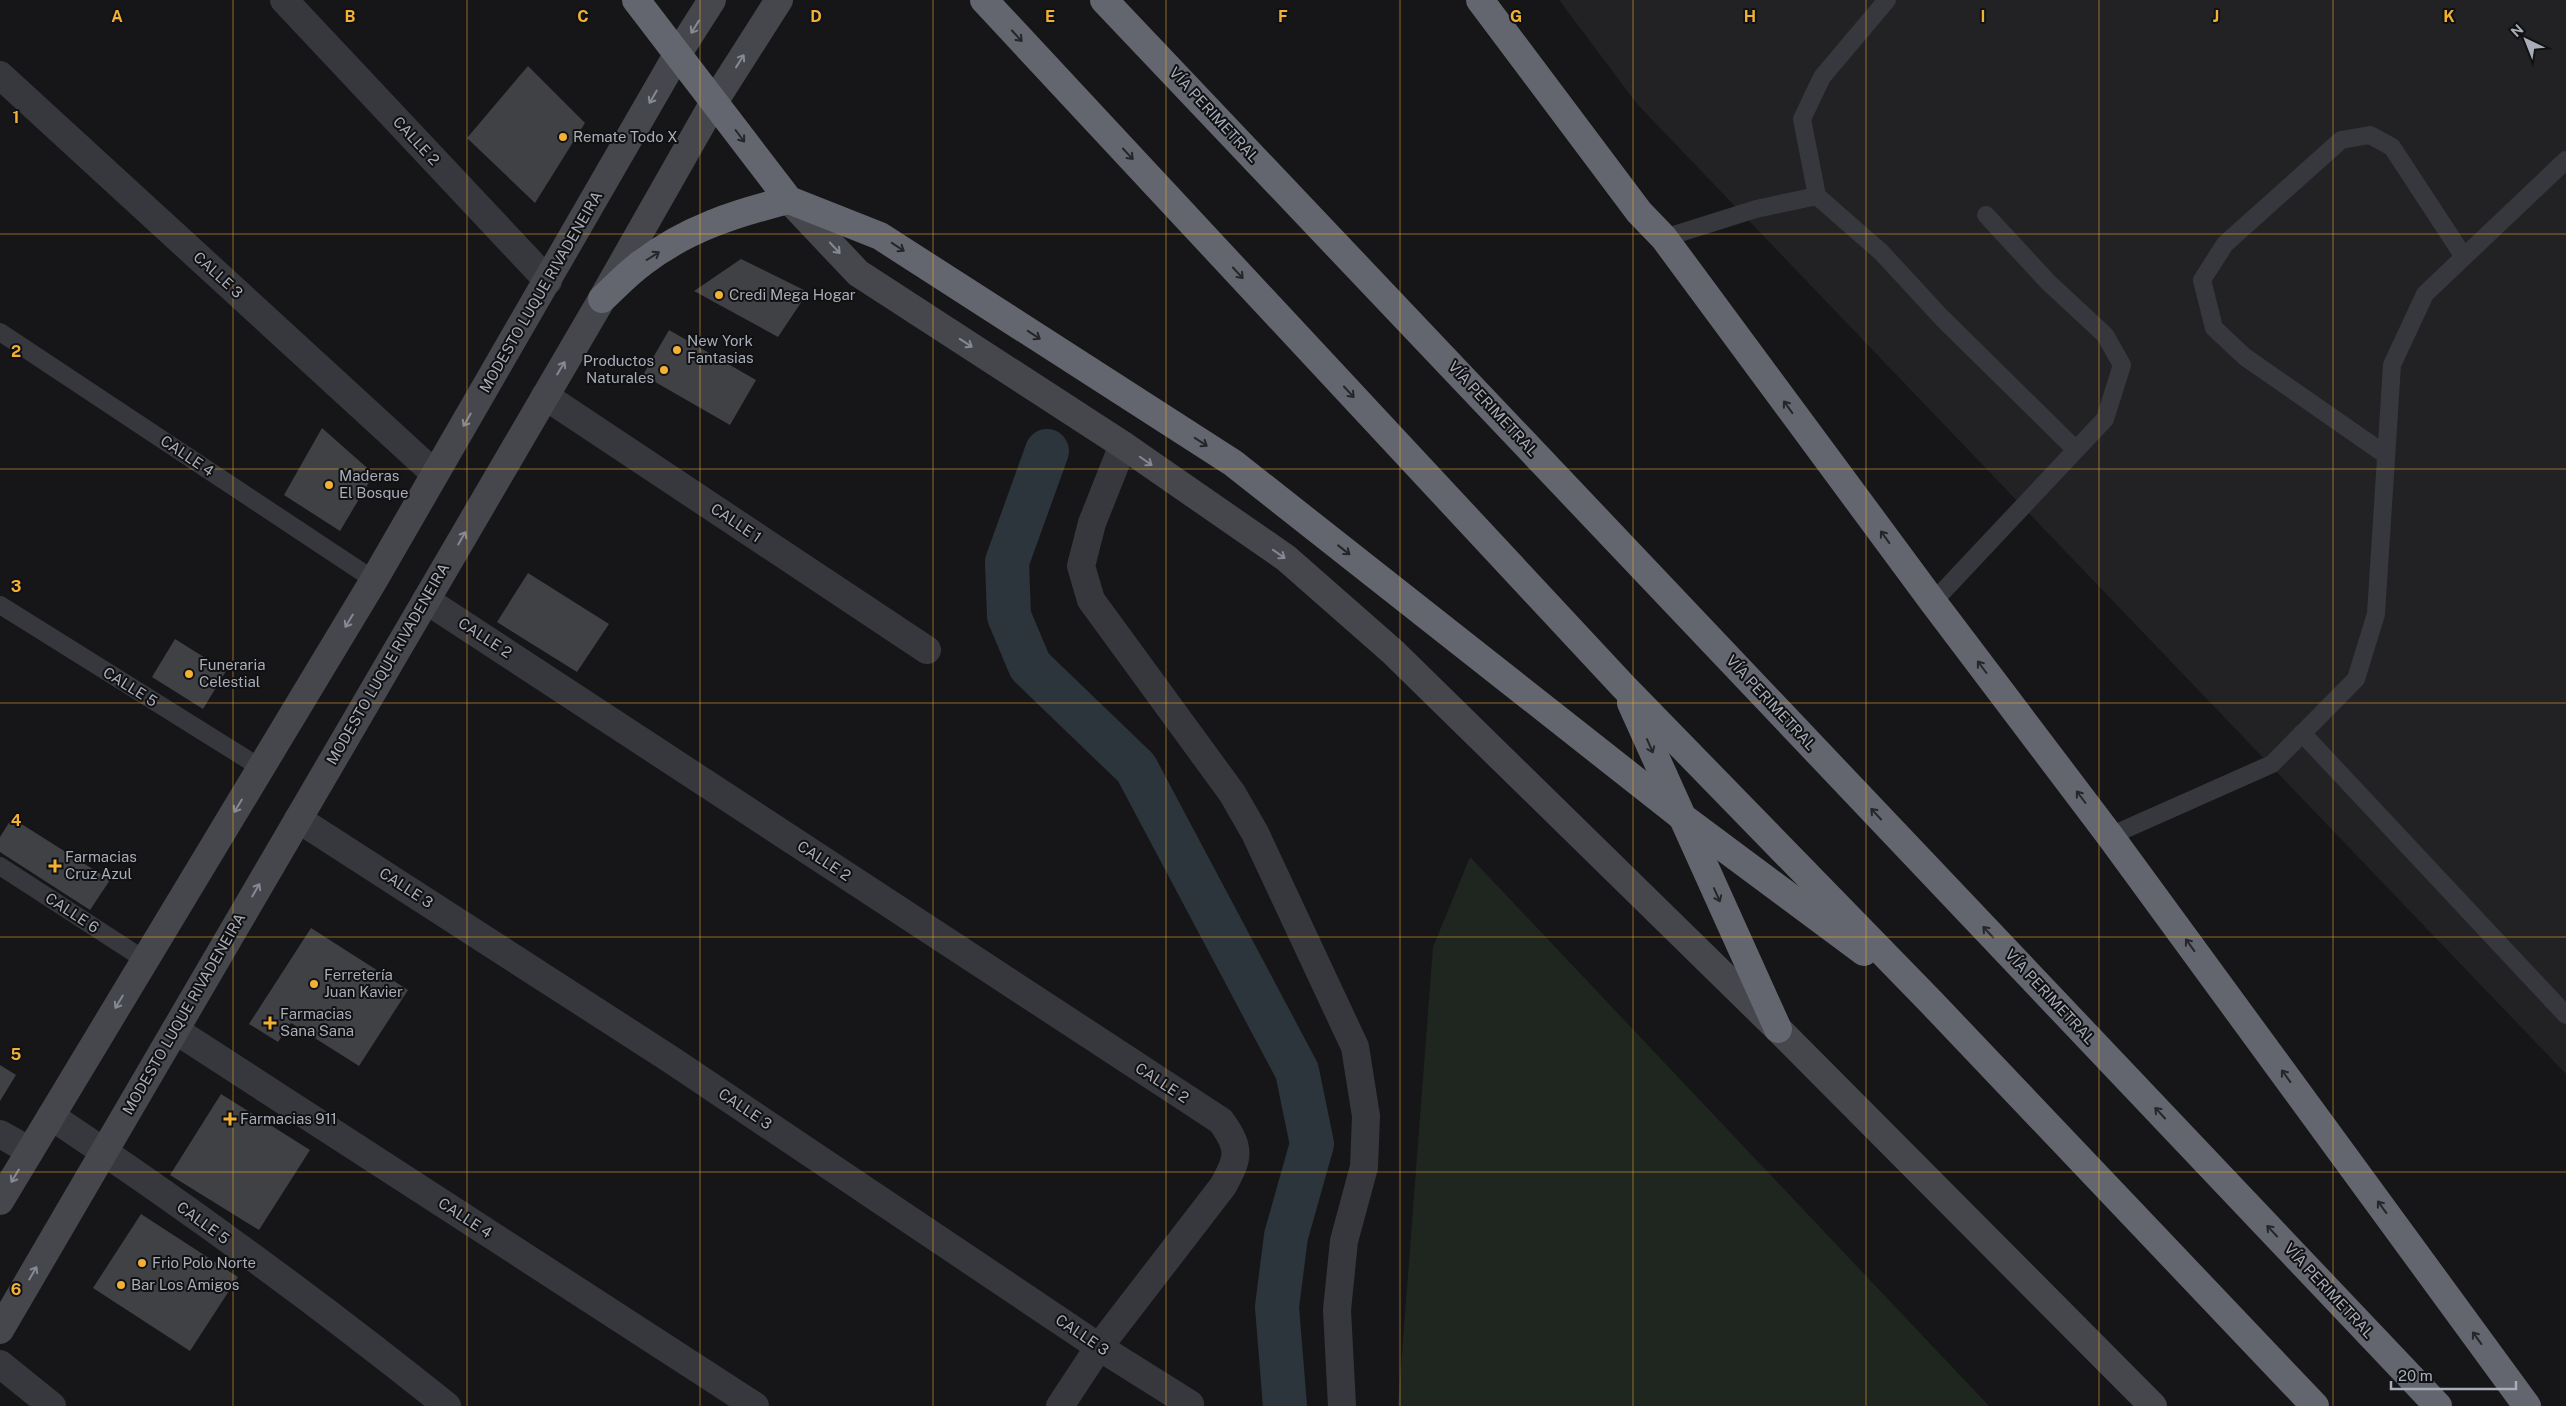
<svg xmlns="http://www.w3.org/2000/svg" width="2566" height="1406" viewBox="0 0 2566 1406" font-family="'Public Sans',sans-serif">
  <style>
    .built { fill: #222225 }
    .green { fill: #1e261f }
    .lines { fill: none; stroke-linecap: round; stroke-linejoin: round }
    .canal { stroke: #2c353c; stroke-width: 44 }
    .building { fill: #404145 }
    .lane { stroke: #37383d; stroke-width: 18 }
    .street { stroke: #37383d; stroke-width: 28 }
    .secondary { stroke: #45474d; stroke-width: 28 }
    .highway { stroke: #63666e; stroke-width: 28 }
    .oneway { stroke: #858993 }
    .oneway2 { stroke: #26262a }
    .grid { fill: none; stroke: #f2b134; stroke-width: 1; stroke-opacity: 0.55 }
    .poi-dot { fill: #f2b134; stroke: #111113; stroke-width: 2 }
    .labels { text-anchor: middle; stroke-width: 4; stroke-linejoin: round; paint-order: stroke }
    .street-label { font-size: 15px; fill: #a8adb8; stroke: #111113 }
    .poi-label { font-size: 15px; fill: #a8adb8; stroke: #111113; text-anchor: start }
    .grid-label { font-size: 16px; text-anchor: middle; font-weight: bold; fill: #f2b134; stroke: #111113; stroke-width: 4; stroke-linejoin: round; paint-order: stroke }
  </style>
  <rect width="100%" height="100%" fill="#161618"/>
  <polygon class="built" points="1559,0 2566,0 2566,1074 1637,104"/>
  <polygon class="green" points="1470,857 1989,1406 1398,1406 1433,947"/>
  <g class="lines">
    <polyline class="canal" points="1047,451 1007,562 1009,616 1030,666 1136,768 1297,1071 1312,1144 1286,1236 1277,1307 1285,1406"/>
  </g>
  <g class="building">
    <polygon points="528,66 585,123 535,203 467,138"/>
    <polygon points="741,259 808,292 778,337 694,291"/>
    <polygon points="669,330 756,380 730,425 643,375"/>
    <polygon points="322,428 374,474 340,531 284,495"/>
    <polygon points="528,573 609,624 577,672 497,622"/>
    <polygon points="175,639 226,671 203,709 152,677"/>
    <polygon points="12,818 110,880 90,910 0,852 0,837"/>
    <polygon points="311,928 408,990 359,1066 291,1023 278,1042 249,1024"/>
    <polygon points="0,1065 16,1075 0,1101"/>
    <polygon points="221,1094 310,1150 259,1230 170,1175"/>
    <polygon points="141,1214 238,1277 190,1351 93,1288"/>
  </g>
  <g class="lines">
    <g class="lane">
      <polyline points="1817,196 1802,119 1822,77 1887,0"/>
      <polyline points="1664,238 1756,209 1817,196 1881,252 1942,318 2076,450"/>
      <polyline points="0,332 374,580"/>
      <polyline points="2386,455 2245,357 2214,328 2202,280 2225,244 2341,140 2370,135 2392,147 2464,257"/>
      <polyline points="1933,602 2105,419 2122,365 2105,335 2048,282 1986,215"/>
      <polyline points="0,605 261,768"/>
      <polyline points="2302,733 2566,1015"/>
      <polyline points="2110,836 2272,764 2356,679 2376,614 2392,365 2425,294 2566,160"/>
      <polyline points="0,866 145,960"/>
    </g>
    <g class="street">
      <polyline points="284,0 548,281"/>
      <polyline points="0,75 435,474"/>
      <polyline points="545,396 927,650"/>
      <polyline points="1123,445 1092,523 1081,566 1091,600 1232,793 1255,833 1355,1047 1366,1116 1364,1167 1344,1241 1337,1310 1342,1406"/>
      <path d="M426,600L1221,1121C1241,1149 1239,1157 1223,1186L1099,1347L1060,1406"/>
      <polyline points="298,819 670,1059 1099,1347 1190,1404"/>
      <polyline points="175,1030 755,1406"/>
      <path d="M51,1116C187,1207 320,1304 447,1406"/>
      <polyline points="0,1134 30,1151"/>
      <polyline points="0,1364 52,1406"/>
    </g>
    <g class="secondary">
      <polyline points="789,200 858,273 1123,445 1286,558 1393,652 1778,1029 2153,1406"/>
      <polyline points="0,1201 374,580 677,55 712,0"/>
      <polyline points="0,1330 602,299 714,102 779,0"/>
    </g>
    <g class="highway">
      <polyline points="636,0 789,200 880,236 1233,463 1681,816 1864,952"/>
      <polyline points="984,0 1623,686 1931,1002 2315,1406"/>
      <polyline points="1104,0 2438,1406"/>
      <polyline points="1480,0 1639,212 1664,238 1933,602 2110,836 2527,1406"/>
      <path d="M602,299C615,287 628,273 642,263C686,229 736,213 789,200"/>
      <polyline points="1631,703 1778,1029"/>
    </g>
  </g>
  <defs><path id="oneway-shaft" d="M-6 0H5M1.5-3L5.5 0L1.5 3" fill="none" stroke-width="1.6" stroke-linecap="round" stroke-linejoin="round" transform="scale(1.25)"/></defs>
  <g class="oneway">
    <use href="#oneway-shaft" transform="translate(695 27) rotate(122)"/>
    <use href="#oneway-shaft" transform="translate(740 61) rotate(-58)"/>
    <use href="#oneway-shaft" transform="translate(653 97) rotate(120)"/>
    <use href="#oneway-shaft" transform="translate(835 248) rotate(47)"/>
    <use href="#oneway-shaft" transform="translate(966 343) rotate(33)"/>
    <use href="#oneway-shaft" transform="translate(561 368) rotate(-59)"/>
    <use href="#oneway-shaft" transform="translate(467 420) rotate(120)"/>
    <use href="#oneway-shaft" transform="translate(1146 461) rotate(35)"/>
    <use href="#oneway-shaft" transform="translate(462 538) rotate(-60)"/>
    <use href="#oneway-shaft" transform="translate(1279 554) rotate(35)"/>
    <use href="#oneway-shaft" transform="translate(349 621) rotate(121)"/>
    <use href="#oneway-shaft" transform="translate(238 806) rotate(121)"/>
    <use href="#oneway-shaft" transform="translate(256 890) rotate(-60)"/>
    <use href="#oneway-shaft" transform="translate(119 1002) rotate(121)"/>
    <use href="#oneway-shaft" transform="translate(15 1176) rotate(121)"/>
    <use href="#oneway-shaft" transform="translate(33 1273) rotate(-60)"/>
  </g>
  <g class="oneway2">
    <use href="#oneway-shaft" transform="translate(1017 36) rotate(47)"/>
    <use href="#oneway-shaft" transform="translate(740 136) rotate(53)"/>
    <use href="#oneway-shaft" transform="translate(1128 154) rotate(47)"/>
    <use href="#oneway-shaft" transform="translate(898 247) rotate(33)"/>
    <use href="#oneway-shaft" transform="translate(653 256) rotate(-32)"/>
    <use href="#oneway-shaft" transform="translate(1238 273) rotate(47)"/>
    <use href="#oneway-shaft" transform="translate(1034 335) rotate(33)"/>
    <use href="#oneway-shaft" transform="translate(1349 392) rotate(47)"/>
    <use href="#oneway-shaft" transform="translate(1788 407) rotate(-126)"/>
    <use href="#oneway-shaft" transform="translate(1201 442) rotate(33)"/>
    <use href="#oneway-shaft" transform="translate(1885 537) rotate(-126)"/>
    <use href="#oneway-shaft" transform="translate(1344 550) rotate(38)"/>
    <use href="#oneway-shaft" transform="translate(1982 667) rotate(-127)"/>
    <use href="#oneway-shaft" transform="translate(1650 746) rotate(66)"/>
    <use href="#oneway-shaft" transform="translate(2081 797) rotate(-127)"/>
    <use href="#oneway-shaft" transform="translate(1876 814) rotate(-133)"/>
    <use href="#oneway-shaft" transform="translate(1717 895) rotate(66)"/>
    <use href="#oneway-shaft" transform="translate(1988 932) rotate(-133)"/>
    <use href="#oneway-shaft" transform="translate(2190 945) rotate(-126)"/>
    <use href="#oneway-shaft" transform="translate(2286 1076) rotate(-126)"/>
    <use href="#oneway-shaft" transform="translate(2160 1113) rotate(-133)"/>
    <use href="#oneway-shaft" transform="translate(2382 1207) rotate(-126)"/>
    <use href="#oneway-shaft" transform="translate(2272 1231) rotate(-133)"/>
    <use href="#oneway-shaft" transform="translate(2477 1338) rotate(-126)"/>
  </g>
  <path class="grid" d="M233,0V1406M467,0V1406M700,0V1406M933,0V1406M1166,0V1406M1400,0V1406M1633,0V1406M1866,0V1406M2099,0V1406M2333,0V1406M0,234H2566M0,469H2566M0,703H2566M0,937H2566M0,1172H2566"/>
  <g class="poi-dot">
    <circle cx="563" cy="137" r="5"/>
    <circle cx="719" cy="295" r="5"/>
    <circle cx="677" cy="350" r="5"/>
    <circle cx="664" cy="370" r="5"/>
    <circle cx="329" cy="485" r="5"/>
    <circle cx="189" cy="674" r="5"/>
    <path d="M52.5 858.5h5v5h5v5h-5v5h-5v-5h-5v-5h5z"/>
    <circle cx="314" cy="984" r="5"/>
    <path d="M267.5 1015.5h5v5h5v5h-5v5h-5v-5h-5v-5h5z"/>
    <path d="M227.5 1111.5h5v5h5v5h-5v5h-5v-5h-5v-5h5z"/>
    <circle cx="142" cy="1263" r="5"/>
    <circle cx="121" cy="1285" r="5"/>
  </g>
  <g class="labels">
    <g class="street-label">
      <text transform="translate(1214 115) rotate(47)" y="5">VÍA PERIMETRAL</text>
      <text transform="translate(416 141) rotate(47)" y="5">CALLE 2</text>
      <text transform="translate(218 275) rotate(42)" y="5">CALLE 3</text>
      <text transform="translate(541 292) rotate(-60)" y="5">MODESTO LUQUE RIVADENEIRA</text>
      <text transform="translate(1493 409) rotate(47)" y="5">VÍA PERIMETRAL</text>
      <text transform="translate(187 456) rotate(34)" y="5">CALLE 4</text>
      <text transform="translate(736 523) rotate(34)" y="5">CALLE 1</text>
      <text transform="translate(485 638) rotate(33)" y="5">CALLE 2</text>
      <text transform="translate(388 664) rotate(-60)" y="5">MODESTO LUQUE RIVADENEIRA</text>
      <text transform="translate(130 687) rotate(32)" y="5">CALLE 5</text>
      <text transform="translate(1771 703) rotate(47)" y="5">VÍA PERIMETRAL</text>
      <text transform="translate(824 861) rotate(33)" y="5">CALLE 2</text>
      <text transform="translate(406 888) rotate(33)" y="5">CALLE 3</text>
      <text transform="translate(72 913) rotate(33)" y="5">CALLE 6</text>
      <text transform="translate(2050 997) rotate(47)" y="5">VÍA PERIMETRAL</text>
      <text transform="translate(184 1014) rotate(-60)" y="5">MODESTO LUQUE RIVADENEIRA</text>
      <text transform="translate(1162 1083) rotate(33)" y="5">CALLE 2</text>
      <text transform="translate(745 1109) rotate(34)" y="5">CALLE 3</text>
      <text transform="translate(465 1218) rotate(33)" y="5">CALLE 4</text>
      <text transform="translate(203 1223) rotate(36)" y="5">CALLE 5</text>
      <text transform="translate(2329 1291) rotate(47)" y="5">VÍA PERIMETRAL</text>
      <text transform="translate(1082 1335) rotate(34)" y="5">CALLE 3</text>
    </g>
    <g class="poi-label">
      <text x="573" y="142">Remate Todo X</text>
      <text x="729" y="300">Credi Mega Hogar</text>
      <text x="687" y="346">New York<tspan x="687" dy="17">Fantasias</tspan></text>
      <text x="654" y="366" text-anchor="end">Productos<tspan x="654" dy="17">Naturales</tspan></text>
      <text x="339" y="481">Maderas<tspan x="339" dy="17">El Bosque</tspan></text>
      <text x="199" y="670">Funeraria<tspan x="199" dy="17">Celestial</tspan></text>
      <text x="65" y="862">Farmacias<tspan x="65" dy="17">Cruz Azul</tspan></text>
      <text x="324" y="980">Ferretería<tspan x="324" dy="17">Juan Kavier</tspan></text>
      <text x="280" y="1019">Farmacias<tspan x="280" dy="17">Sana Sana</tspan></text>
      <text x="240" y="1124">Farmacias 911</text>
      <text x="152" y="1268">Frio Polo Norte</text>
      <text x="131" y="1290">Bar Los Amigos</text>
    </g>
  </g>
  <g class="grid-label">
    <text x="117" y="22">A</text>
    <text x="350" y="22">B</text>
    <text x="583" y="22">C</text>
    <text x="816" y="22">D</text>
    <text x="1050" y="22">E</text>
    <text x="1283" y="22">F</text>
    <text x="1516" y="22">G</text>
    <text x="1750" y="22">H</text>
    <text x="1983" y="22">I</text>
    <text x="2216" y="22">J</text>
    <text x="2449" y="22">K</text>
    <text x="16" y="123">1</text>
    <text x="16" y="357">2</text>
    <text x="16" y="592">3</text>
    <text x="16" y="826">4</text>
    <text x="16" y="1060">5</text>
    <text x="16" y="1295">6</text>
  </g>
  <g transform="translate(2526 40) rotate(317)" stroke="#111113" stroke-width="4" paint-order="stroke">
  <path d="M0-4L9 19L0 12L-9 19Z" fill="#a8adb8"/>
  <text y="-8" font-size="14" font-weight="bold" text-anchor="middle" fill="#a8adb8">N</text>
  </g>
  <path d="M2391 1381v8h125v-8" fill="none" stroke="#a8adb8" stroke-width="2.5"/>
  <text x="2398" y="1381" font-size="15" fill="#a8adb8" stroke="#111113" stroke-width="4" paint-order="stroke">20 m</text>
</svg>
